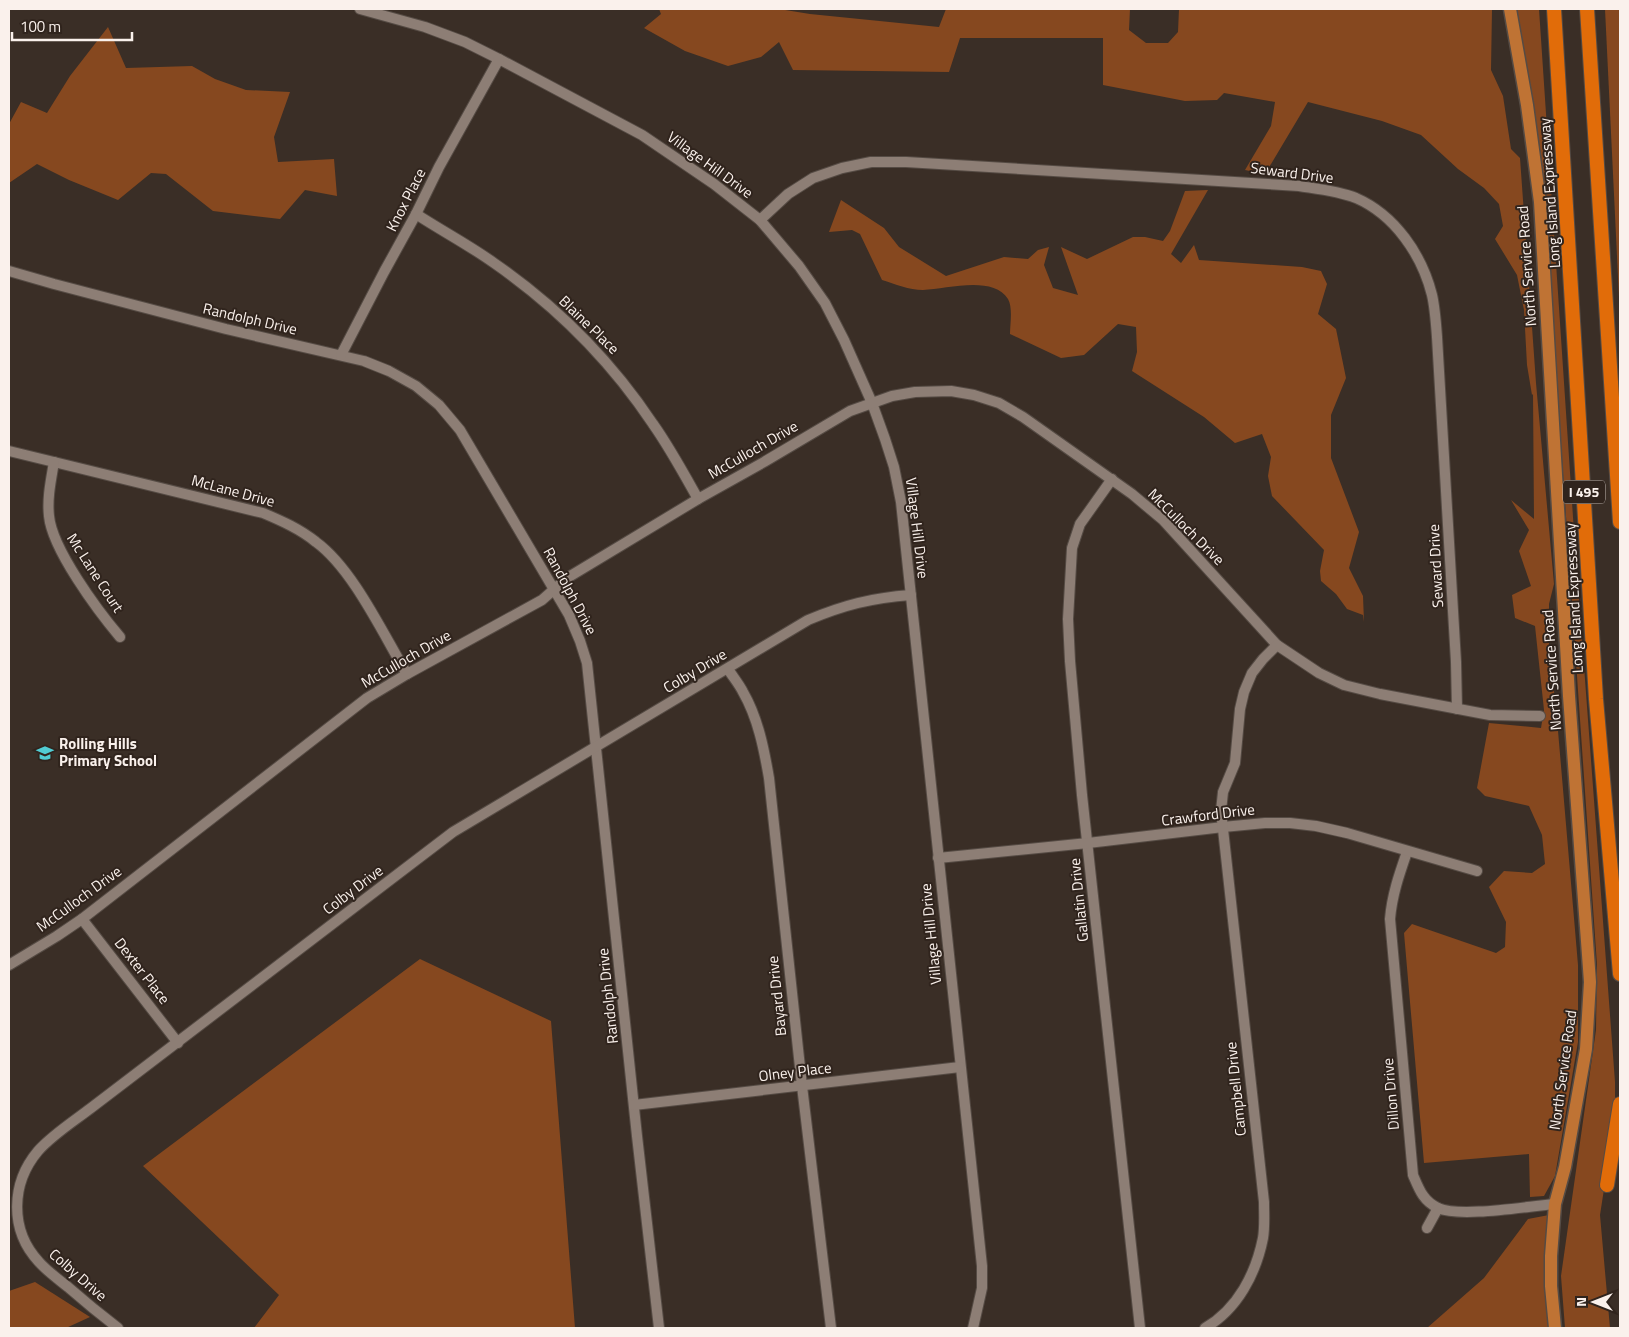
<svg xmlns="http://www.w3.org/2000/svg" width="1629" height="1337" viewBox="0 0 1629 1337" font-family="'Titillium Web',sans-serif">
  <style>
    .green { fill: #86481f }
    .lines { fill: none; stroke-linecap: round; stroke-linejoin: round }
    .minor-casing { stroke: #554b44; stroke-width: 12 }
    .major-casing { stroke: #554b44; stroke-width: 15 }
    .highway-casing { stroke: #554b44; stroke-width: 16 }
    .minor { stroke: #8d7e75; stroke-width: 10 }
    .major { stroke: #bf7334; stroke-width: 12 }
    .highway { stroke: #e16c09; stroke-width: 14 }
    .labels { text-anchor: middle; stroke-width: 4; stroke-linejoin: round; paint-order: stroke }
    .shield { fill: #30241d; stroke: #bdb4ae; stroke-width: 1 }
    .shield-label { font-size: 14px; font-weight: bold; fill: #faf1ec }
    .street-label { font-size: 15px; fill: #faf1ec; stroke: #30241d }
    .poi-label { font-size: 15px; font-weight: bold; fill: #faf1ec; stroke: #30241d; text-anchor: start }
  </style>
  <rect width="100%" height="100%" fill="#3a2e26"/>
  <g class="green">
    <polygon points="659,9 779,9 810,14 939,27 946,9 1130,9 1129,30 1146,43 1168,43 1178,32 1179,9 1492,9 1491,70 1503,96 1511,149 1520,158 1536,383 1554,584 1549,604 1549,646 1557,719 1578,965 1578,1042 1555,1176 1544,1196 1530,1197 1529,1154 1424,1163 1404,933 1412,924 1496,953 1505,947 1506,922 1489,887 1504,871 1532,873 1545,864 1542,835 1529,806 1485,796 1477,788 1489,723 1541,728 1544,710 1535,626 1515,618 1512,595 1531,586 1519,551 1529,530 1511,500 1534,519 1533,394 1532,395 1527,365 1524,310 1517,275 1495,239 1503,226 1499,204 1484,188 1458,169 1421,135 1382,121 1308,102 1265,174 1245,170 1271,126 1275,102 1224,93 1217,100 1185,101 1103,85 1103,38 960,38 949,72 793,70 779,42 761,57 728,66 685,51 644,28 661,14"/>
    <polygon points="1517,9 1539,9 1574,532 1615,1082 1615,1118 1600,1215 1610,1328 1565,1328 1561,1276 1596,1030 1597,965 1541,155"/>
    <polygon points="1605,9 1620,9 1620,318"/>
    <polygon points="108,27 126,68 192,66 215,79 246,90 290,92 274,137 278,162 334,159 337,196 305,190 280,219 213,211 166,174 151,173 118,200 69,180 37,164 9,183 9,124 21,102 47,113 70,76"/>
    <path d="M1208,190L1171,254L1181,263L1194,245L1199,260L1302,267L1321,271L1327,284L1318,314L1336,329L1346,378L1331,415V458L1359,532L1349,568L1363,596L1364,622L1363,615L1347,609L1336,594L1321,581L1320,571L1324,550L1272,496L1268,476L1271,457L1262,434L1235,443L1204,417L1132,371L1137,352L1136,327L1118,324L1084,355L1061,358L1010,334C1010,324 1013,308 1008,299C993,275 947,289 923,290C909,290 895,284 882,280L860,234L852,230L829,232L841,200L884,228L899,247L946,276L1004,257L1028,259L1038,250L1049,247L1044,265L1053,288L1078,295L1061,247L1087,259L1133,237H1145L1163,241L1170,231L1185,191Z"/>
    <polygon points="420,959 551,1021 575,1328 254,1328 279,1295 143,1166"/>
    <polygon points="1549,1215 1545,1284 1549,1328 1427,1328 1484,1278 1528,1219"/>
    <polygon points="35,1282 90,1317 66,1328 9,1328 9,1291"/>
  </g>
  <g class="lines">
    <g class="minor-casing">
      <g id="minor">
        <polyline points="360,9 425,27 465,42 499,59 642,135 714,184 760,220 799,266 825,303 844,340 872,403 885,439 894,467 901,502 982,1266 982,1288 973,1328"/>
        <path d="M416,214C442,231 469,245 494,263C556,306 611,361 653,424C670,448 684,474 698,499"/>
        <path d="M760,220L788,194L813,178L842,168L871,162H906L1299,186C1318,189 1338,191 1356,198C1395,215 1422,255 1432,295C1435,308 1436,323 1437,337L1456,662L1457,709"/>
        <polyline points="9,271 54,284 226,329 364,361 389,371 416,386 439,405 460,430 569,615 580,641 587,663 637,1136 659,1328"/>
        <polyline points="341,355 384,272 416,214 439,167 499,59"/>
        <path d="M9,451L263,513C282,521 300,529 316,542C353,569 383,634 407,674"/>
        <path d="M54,462C51,480 47,498 49,516C52,549 98,611 120,637"/>
        <polyline points="1112,479 1080,524 1072,548 1068,619 1070,661 1082,795 1140,1328"/>
        <path d="M728,669C733,677 739,684 743,692C758,718 764,749 769,778L802,1086L831,1328"/>
        <path d="M1407,852C1399,875 1392,895 1390,919L1413,1175C1419,1189 1423,1201 1438,1208C1461,1218 1528,1206 1555,1204"/>
        <polyline points="938,858 1088,843 1223,827 1265,823 1290,823 1316,826 1347,833 1477,871"/>
        <polyline points="82,919 178,1043"/>
        <polyline points="9,965 57,936 82,919 367,698 407,674 542,600 567,578 698,499 764,462 850,411 892,396 915,392 951,391 974,395 999,403 1023,417 1132,494 1163,520 1277,645 1319,673 1344,685 1380,694 1490,715 1540,716"/>
        <polyline points="634,1105 960,1067"/>
        <polyline points="1427,1228 1438,1208"/>
        <path d="M118,1328C101,1315 84,1301 68,1287C58,1279 47,1271 39,1262C9,1230 11,1183 38,1151C52,1135 74,1121 91,1108L453,832L808,620C844,605 871,598 911,595"/>
        <path d="M1205,1328C1238,1309 1256,1273 1263,1238C1265,1226 1264,1214 1264,1202L1221,811L1223,792L1235,763L1240,709L1244,692L1252,673L1263,659L1277,645"/>
      </g>
    </g>
    <g class="major-casing">
      <polyline id="major" points="1510,9 1527,105 1540,202 1569,696 1590,982 1586,1049 1565,1167 1555,1204 1551,1256 1551,1286 1555,1328"/>
    </g>
    <g class="highway-casing">
      <g id="highway">
        <polyline points="1554,9 1596,699 1620,974"/>
        <polyline points="1587,9 1620,522"/>
        <polyline points="1607,1185 1620,1104"/>
      </g>
    </g>
    <use href="#minor" class="minor"/>
    <use href="#major" class="major"/>
    <use href="#highway" class="highway"/>
  </g>
  <defs>
    <g id="school-bare" transform="scale(1.35)"><path d="M0-5L7-2L0 1L-7-2ZM-4 1L0 2.5L4 1V4Q0 6-4 4Z" fill="#51ccd3" stroke="#30241d" stroke-width="2.5" paint-order="stroke"/></g>
  </defs>
  <g fill-rule="evenodd">
    <use href="#school-bare" x="45" y="753"/>
  </g>
  <g class="labels">
    <rect class="shield" x="1563" y="480.5" width="42" height="23" rx="4"/>
    <g class="shield-label">
      <text x="1584" y="497">I 495</text>
    </g>
    <g class="street-label">
      <text transform="translate(710 165) rotate(36)" y="5">Village Hill Drive</text>
      <text transform="translate(1292 173) rotate(7)" y="5">Seward Drive</text>
      <text transform="translate(1550 193) rotate(-94)" y="5">Long Island Expressway</text>
      <text transform="translate(406 200) rotate(-63)" y="5">Knox Place</text>
      <text transform="translate(1527 266) rotate(-94)" y="5">North Service Road</text>
      <text transform="translate(250 319) rotate(13)" y="5">Randolph Drive</text>
      <text transform="translate(589 325) rotate(44)" y="5">Blaine Place</text>
      <text transform="translate(753 450) rotate(-30)" y="5">McCulloch Drive</text>
      <text transform="translate(233 491) rotate(15)" y="5">McLane Drive</text>
      <text transform="translate(1186 527) rotate(45)" y="5">McCulloch Drive</text>
      <text transform="translate(917 528) rotate(83)" y="5">Village Hill Drive</text>
      <text transform="translate(1436 566) rotate(-93)" y="5">Seward Drive</text>
      <text transform="translate(95 573) rotate(57)" y="5">Mc Lane Court</text>
      <text transform="translate(570 591) rotate(62)" y="5">Randolph Drive</text>
      <text transform="translate(1574 598) rotate(-93)" y="5">Long Island Expressway</text>
      <text transform="translate(406 659) rotate(-30)" y="5">McCulloch Drive</text>
      <text transform="translate(1552 670) rotate(-94)" y="5">North Service Road</text>
      <text transform="translate(695 671) rotate(-31)" y="5">Colby Drive</text>
      <text transform="translate(1208 815) rotate(-7)" y="5">Crawford Drive</text>
      <text transform="translate(353 890) rotate(-37)" y="5">Colby Drive</text>
      <text transform="translate(79 899) rotate(-36)" y="5">McCulloch Drive</text>
      <text transform="translate(1079 900) rotate(-96)" y="5">Gallatin Drive</text>
      <text transform="translate(931 934) rotate(-96)" y="5">Village Hill Drive</text>
      <text transform="translate(142 971) rotate(52)" y="5">Dexter Place</text>
      <text transform="translate(608 996) rotate(-96)" y="5">Randolph Drive</text>
      <text transform="translate(777 996) rotate(-96)" y="5">Bayard Drive</text>
      <text transform="translate(1563 1070) rotate(-82)" y="5">North Service Road</text>
      <text transform="translate(795 1072) rotate(-7)" y="5">Olney Place</text>
      <text transform="translate(1236 1089) rotate(-96)" y="5">Campbell Drive</text>
      <text transform="translate(1391 1094) rotate(-95)" y="5">Dillon Drive</text>
      <text transform="translate(78 1275) rotate(41)" y="5">Colby Drive</text>
    </g>
    <g class="poi-label">
      <text x="59" y="749">Rolling Hills<tspan x="59" dy="17">Primary School</tspan></text>
    </g>
  </g>
  <rect width="1629" height="1337" fill="none" stroke="#faf1ec" stroke-width="20"/>
  <g transform="translate(1594 1302) rotate(270)" stroke="#30241d" stroke-width="4" paint-order="stroke">
  <path d="M0-4L9 19L0 12L-9 19Z" fill="#faf1ec"/>
  <text y="-8" font-size="14" font-weight="bold" text-anchor="middle" fill="#faf1ec">N</text>
  </g>
  <path d="M12 32v8h120v-8" fill="none" stroke="#faf1ec" stroke-width="2.5"/>
  <text x="20" y="32" font-size="15" fill="#faf1ec" stroke="#30241d" stroke-width="4" paint-order="stroke">100 m</text>
</svg>
